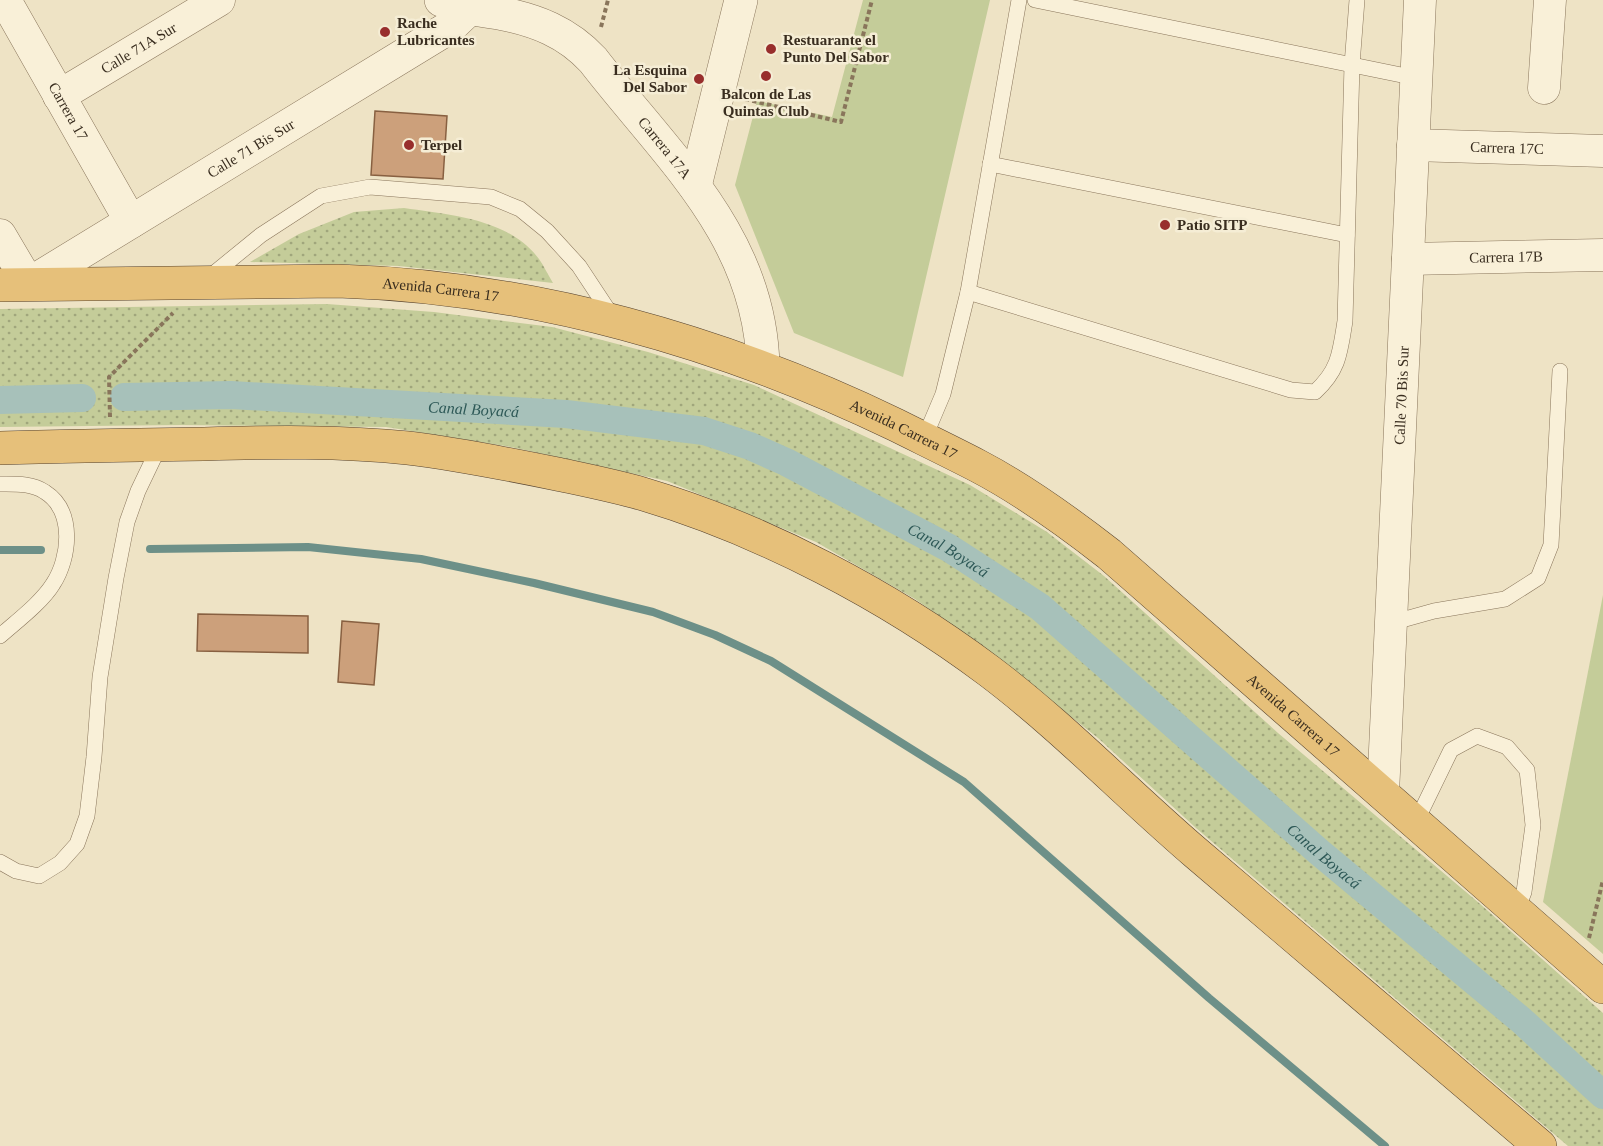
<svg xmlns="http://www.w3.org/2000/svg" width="1603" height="1146" viewBox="0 0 1603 1146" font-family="Georgia,serif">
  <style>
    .grass { fill: url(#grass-dots) }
    .park { fill: #c4cc99 }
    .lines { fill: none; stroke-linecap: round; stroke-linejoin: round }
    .stream { stroke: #6d9088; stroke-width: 8 }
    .canal { stroke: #a7c1ba; stroke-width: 28 }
    .building { fill: #cca07b; stroke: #886041; stroke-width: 1.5 }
    .service-casing { stroke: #89755b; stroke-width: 16 }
    .minor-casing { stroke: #89755b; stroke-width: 33 }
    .tertiary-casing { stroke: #89755b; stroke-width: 34 }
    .trunk-casing { stroke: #57432f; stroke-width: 34 }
    .path { stroke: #89755b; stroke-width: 4; stroke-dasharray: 4.5 3; stroke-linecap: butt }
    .service { stroke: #f9f0d8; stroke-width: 15 }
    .minor { stroke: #f9f0d8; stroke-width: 32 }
    .tertiary { stroke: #f9f0d8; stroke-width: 33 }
    .trunk { stroke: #e6c07a; stroke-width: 33 }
    .poi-dot { fill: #982e2c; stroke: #f5edd5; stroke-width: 2 }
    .labels { text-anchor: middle; stroke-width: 5; stroke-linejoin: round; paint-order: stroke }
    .poi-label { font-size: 15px; font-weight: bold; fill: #392d1f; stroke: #f5edd5; text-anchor: start }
    .street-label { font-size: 15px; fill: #392d1f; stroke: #f5edd5 }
    .water-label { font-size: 16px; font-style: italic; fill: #2e5957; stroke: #f5edd5 }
  </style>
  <defs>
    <pattern id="grass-dots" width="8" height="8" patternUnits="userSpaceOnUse" patternTransform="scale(1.5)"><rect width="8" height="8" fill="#c4cc99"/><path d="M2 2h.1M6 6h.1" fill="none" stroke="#a0a67c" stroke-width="1.8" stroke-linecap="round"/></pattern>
  </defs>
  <rect width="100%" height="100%" fill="#eee3c5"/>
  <g class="grass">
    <path d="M404,208C450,215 508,218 539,259C544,266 548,275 553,283L399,266L250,262L299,234L354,212Z"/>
    <polygon points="327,304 434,312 552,327 648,352 754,385 970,485 1047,532 1104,576 1278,733 1479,903 1603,1013 1603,1146 1568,1146 1196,828 1098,738 975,641 915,599 816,542 667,481 511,447 386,427 181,425 0,427 0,309"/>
  </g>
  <g class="park">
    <polygon points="863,0 990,0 903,377 794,333 735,185 757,101 832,117"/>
    <polygon points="1603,595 1603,954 1543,902"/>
  </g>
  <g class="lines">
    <g class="stream">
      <polyline points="150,549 308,547 421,559 534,583 653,612 715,635 771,661 964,782 1209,998 1385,1146"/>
      <polyline points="0,550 41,550"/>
    </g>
    <g class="canal">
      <path id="s1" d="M124,397L231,395L566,414L704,431L750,446L786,462L949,548L1040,607L1319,852L1521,1020L1603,1095"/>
      <polyline points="0,400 82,398"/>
    </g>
  </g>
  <g class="building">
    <polygon points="375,111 447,116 443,179 371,175"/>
    <polygon points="198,614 308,616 308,653 197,651"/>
    <polygon points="342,621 379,624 374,685 338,682"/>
  </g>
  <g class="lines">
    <g class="service-casing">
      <g id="service">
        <polyline points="1035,0 1416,78"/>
        <polyline points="990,164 1347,235"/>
        <polyline points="207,279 261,235 321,196 370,187 491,197 520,209 547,231 579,266 614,319"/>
        <path d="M968,292L1291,390L1315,392C1339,370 1340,353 1345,321L1352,65L1357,0"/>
        <polyline points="924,439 943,394 968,292 1019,0"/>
        <path d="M0,484C15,484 32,483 45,492C75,511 70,558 53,584C42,602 17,621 0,636"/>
        <polyline points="1391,623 1434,611 1505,599 1538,578 1551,545 1560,371"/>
        <polyline points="1416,822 1451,750 1477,736 1507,747 1527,770 1533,825 1524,892 1517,910"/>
        <polyline points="0,862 16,871 39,876 60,863 77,844 87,816 94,757 100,677 116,578 127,522 138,491 160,445"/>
      </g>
    </g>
    <g class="minor-casing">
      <g id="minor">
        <path id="s2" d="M5,0L131,222"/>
        <polyline points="1544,88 1550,0"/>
        <path id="s3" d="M59,96L219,0"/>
        <path id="s4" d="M1413,145L1603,151"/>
        <polyline points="0,235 29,284"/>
        <path id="s5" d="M1408,259L1603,255"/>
        <path id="s6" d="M1383,793L1420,0"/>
      </g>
    </g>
    <g class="tertiary-casing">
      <g id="tertiary">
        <path id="s7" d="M441,0C460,8 480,10 499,13C536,20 567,32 593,60C666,155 761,237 763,367"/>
        <polyline points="695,186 741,0"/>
        <path id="s8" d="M29,284L450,27L469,9"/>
      </g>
    </g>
    <g class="trunk-casing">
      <g id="trunk">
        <path id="s9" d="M0,285L338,281C532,287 722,341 896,425C924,439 951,452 978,466C1024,490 1068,522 1109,554L1603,987"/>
        <path d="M0,448C68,446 136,445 204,444C272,442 340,441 408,448C458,454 508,464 557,474C585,480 615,486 643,494C764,530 889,596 989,671C1062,726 1126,793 1196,853C1310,951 1426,1048 1540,1146"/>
      </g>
    </g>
    <g class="path">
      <polyline points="601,27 608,0"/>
      <polyline points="745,99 841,122 872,0"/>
      <polyline points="110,417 109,377 173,313"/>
      <polyline points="1589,938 1603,880"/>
    </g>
    <use href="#service" class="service"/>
    <use href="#minor" class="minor"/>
    <use href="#tertiary" class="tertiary"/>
    <use href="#trunk" class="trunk"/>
  </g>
  <g class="poi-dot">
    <circle cx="385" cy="32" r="6"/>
    <circle cx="771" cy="49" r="6"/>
    <circle cx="766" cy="76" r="6"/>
    <circle cx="699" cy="79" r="6"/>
    <circle cx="409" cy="145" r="6"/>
    <circle cx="1165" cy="225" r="6"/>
  </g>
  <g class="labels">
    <g class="poi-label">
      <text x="397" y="28">Rache<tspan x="397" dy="17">Lubricantes</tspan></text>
      <text x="783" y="45">Restuarante el<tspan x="783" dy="17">Punto Del Sabor</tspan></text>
      <text x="687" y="75" text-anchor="end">La Esquina<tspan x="687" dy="17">Del Sabor</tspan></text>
      <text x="766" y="99" text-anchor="middle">Balcon de Las<tspan x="766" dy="17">Quintas Club</tspan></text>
      <text x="421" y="150">Terpel</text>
      <text x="1177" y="230">Patio SITP</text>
    </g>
    <g class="street-label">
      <text dy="5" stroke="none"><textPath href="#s3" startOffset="93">Calle 71A Sur</textPath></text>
      <text dy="5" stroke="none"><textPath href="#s2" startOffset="128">Carrera 17</textPath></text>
      <text dy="5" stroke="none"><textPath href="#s8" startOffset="260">Calle 71 Bis Sur</textPath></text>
      <text dy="5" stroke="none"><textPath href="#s7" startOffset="280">Carrera 17A</textPath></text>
      <text dy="5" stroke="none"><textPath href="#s4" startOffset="94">Carrera 17C</textPath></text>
      <text dy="5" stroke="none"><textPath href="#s5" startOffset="98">Carrera 17B</textPath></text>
      <text dy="5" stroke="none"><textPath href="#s9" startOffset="441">Avenida Carrera 17</textPath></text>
      <text dy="5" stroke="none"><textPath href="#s6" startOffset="398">Calle 70 Bis Sur</textPath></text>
      <text dy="5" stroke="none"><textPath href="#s9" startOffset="927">Avenida Carrera 17</textPath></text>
      <text dy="5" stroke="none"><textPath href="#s9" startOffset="1413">Avenida Carrera 17</textPath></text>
    </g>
    <g class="water-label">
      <text dy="6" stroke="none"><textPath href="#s1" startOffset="350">Canal Boyacá</textPath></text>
      <text dy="6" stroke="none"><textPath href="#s1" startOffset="854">Canal Boyacá</textPath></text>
      <text dy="6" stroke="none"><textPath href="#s1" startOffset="1340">Canal Boyacá</textPath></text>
    </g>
  </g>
</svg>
